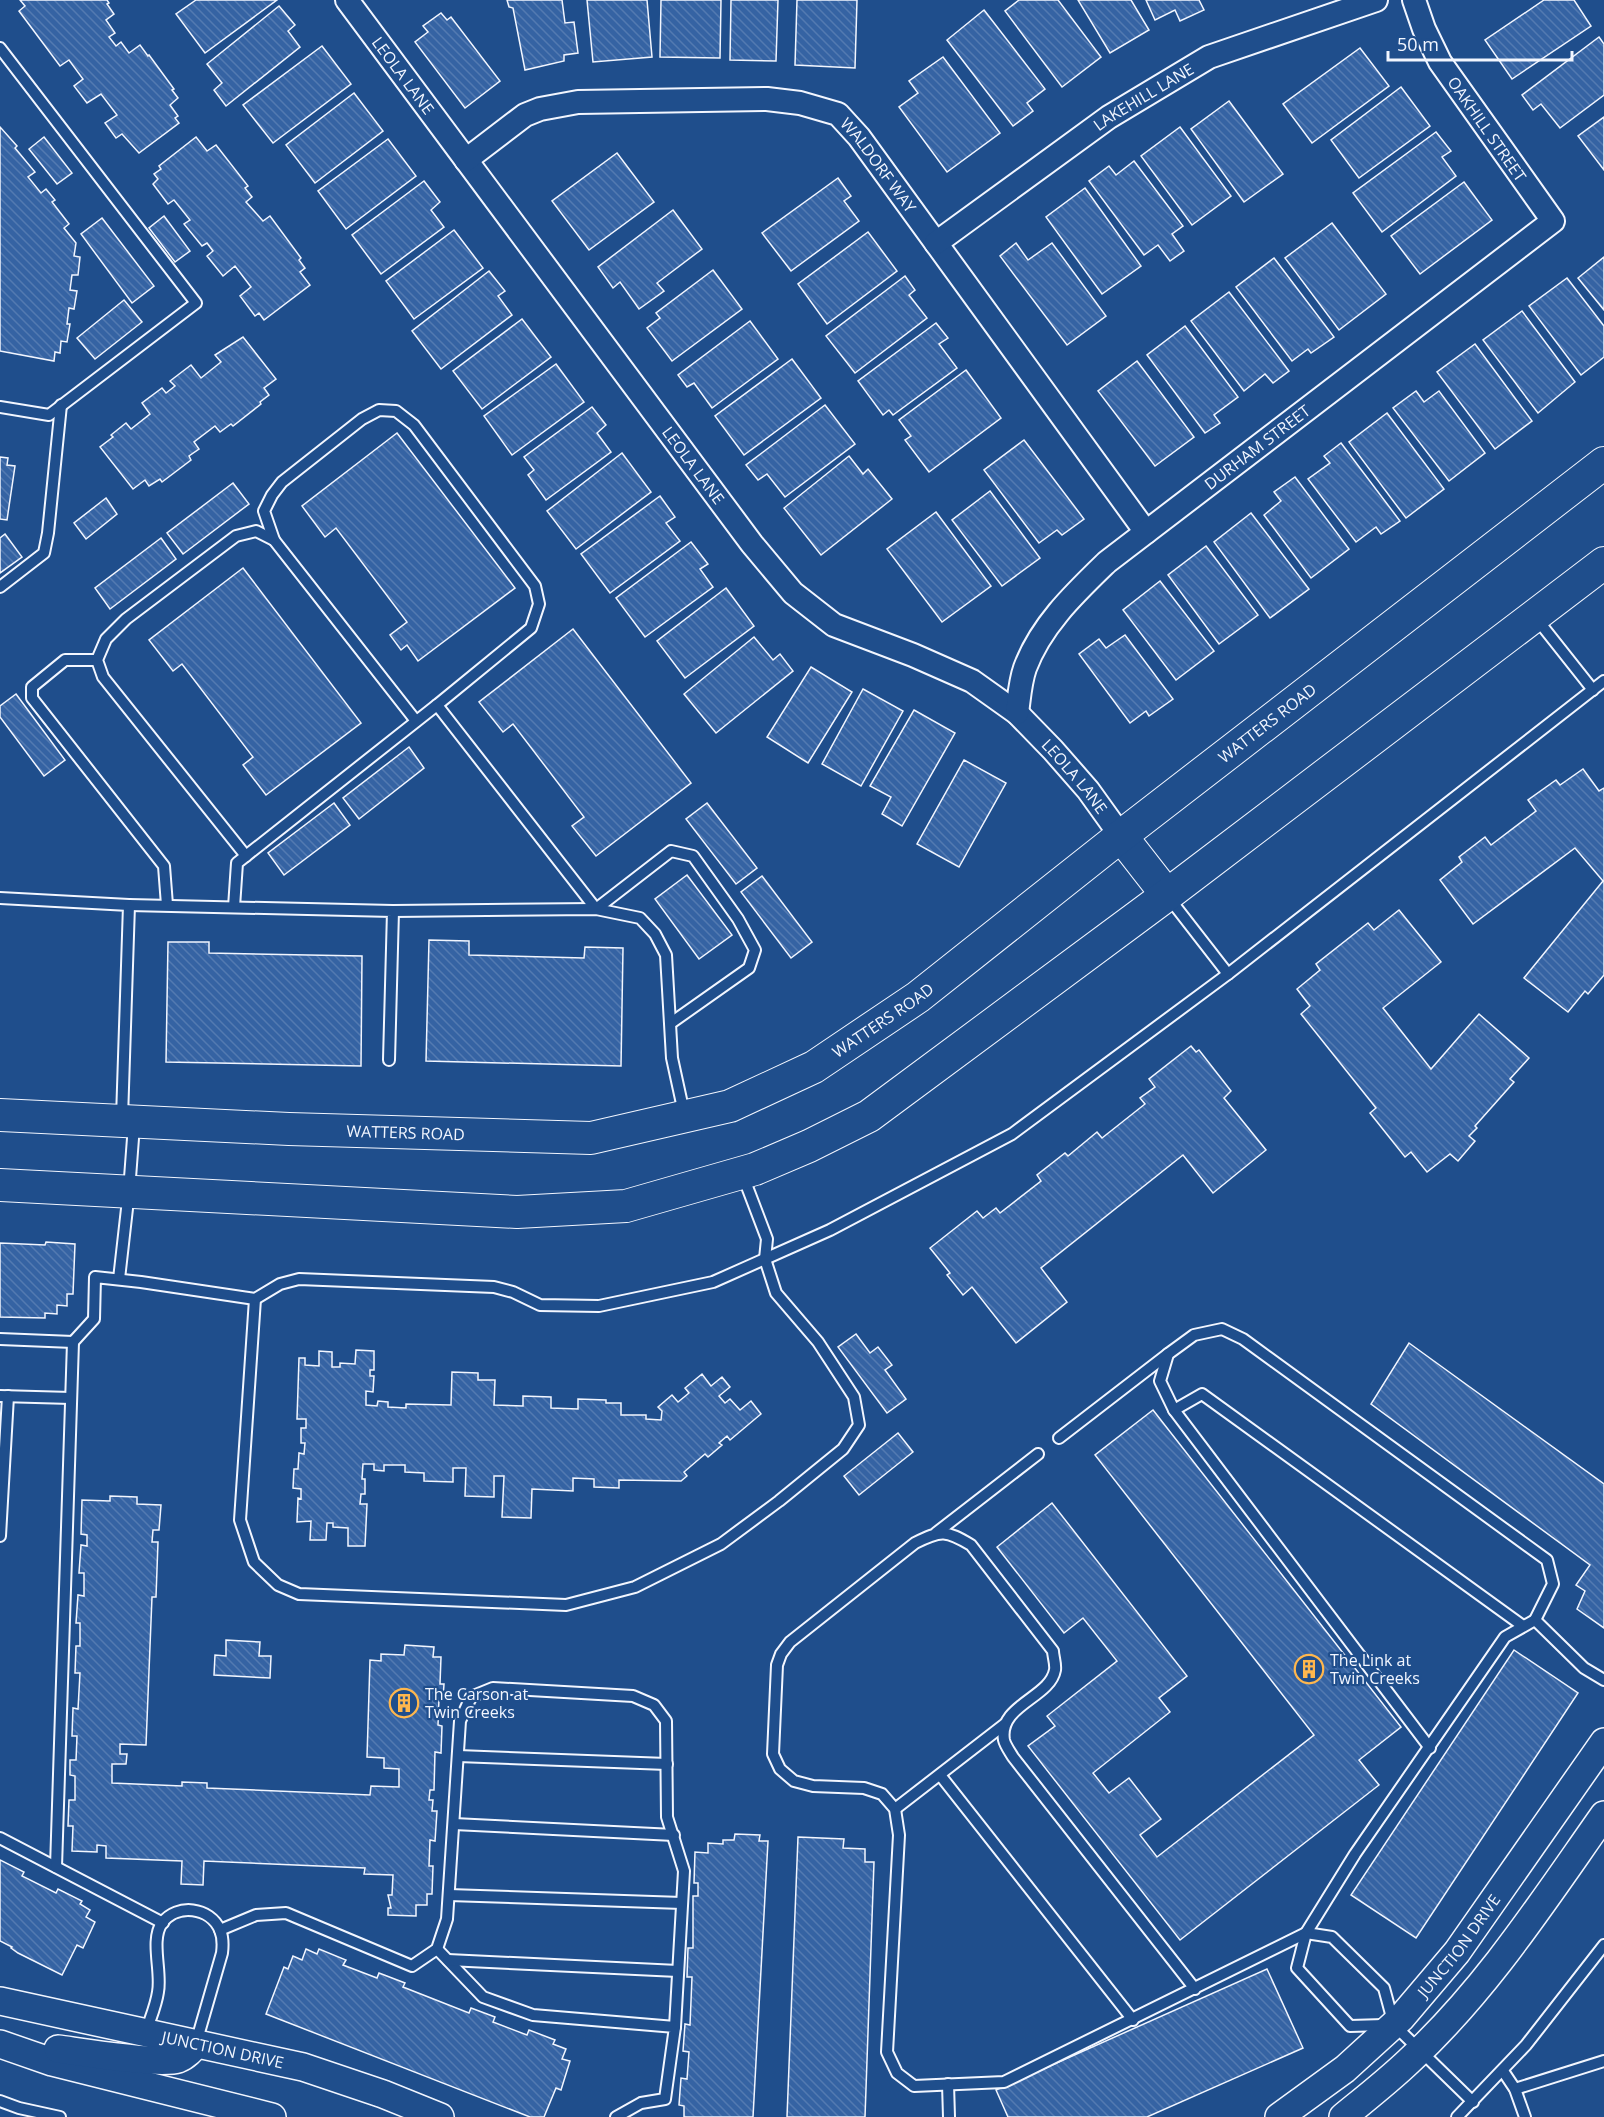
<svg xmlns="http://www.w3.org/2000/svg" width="1604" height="2117" viewBox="0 0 1604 2117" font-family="'Open Sans',sans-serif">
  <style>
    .building { fill: url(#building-back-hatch); stroke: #f2f6ff; stroke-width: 1.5 }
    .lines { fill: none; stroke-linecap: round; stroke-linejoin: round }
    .service-casing { stroke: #f2f6ff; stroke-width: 14 }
    .minor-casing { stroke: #f2f6ff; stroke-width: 26 }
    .tertiary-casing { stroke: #f2f6ff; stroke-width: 30 }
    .secondary-casing { stroke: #f2f6ff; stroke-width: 34 }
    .service { stroke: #1f4e8c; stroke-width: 10 }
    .minor { stroke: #1f4e8c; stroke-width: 22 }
    .tertiary { stroke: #1f4e8c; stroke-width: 27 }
    .secondary { stroke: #1f4e8c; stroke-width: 32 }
    .labels { text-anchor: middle; stroke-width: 4.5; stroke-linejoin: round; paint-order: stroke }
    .street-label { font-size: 16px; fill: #f2f6ff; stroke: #1f4e8c }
    .poi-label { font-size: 16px; fill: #f2f6ff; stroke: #1f4e8c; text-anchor: start }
  </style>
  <defs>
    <pattern id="building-back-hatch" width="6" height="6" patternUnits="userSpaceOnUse" patternTransform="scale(1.5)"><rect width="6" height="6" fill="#3563a3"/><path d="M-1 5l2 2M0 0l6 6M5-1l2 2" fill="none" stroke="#537ab1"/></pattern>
  </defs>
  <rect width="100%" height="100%" fill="#1f4e8c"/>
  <g class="building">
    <polygon points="20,0 107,0 109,3 107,4 114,14 106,20 115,33 109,37 116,46 121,42 129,53 140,45 148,56 149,55 174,89 172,90 178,98 170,105 178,116 175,118 179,123 139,153 122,134 116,138 105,123 117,115 101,94 87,103 74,86 83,79 69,60 60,66 19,11 25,6"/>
    <polygon points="196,0 277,0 205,53 176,14"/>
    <polygon points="507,0 562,0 565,23 574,22 578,53 564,55 564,61 525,70 513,8 509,7"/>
    <polygon points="587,0 647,0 652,57 593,62"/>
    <polygon points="661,0 721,0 720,58 660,57"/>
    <polygon points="731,0 778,0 776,61 730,60"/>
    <polygon points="797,0 857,0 855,68 795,65"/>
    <polygon points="1019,0 1058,0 1101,57 1062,87 1005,11"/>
    <polygon points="1078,0 1131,0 1149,30 1110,53"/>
    <polygon points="1146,0 1199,0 1204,10 1180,21 1175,10 1155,20"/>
    <polygon points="1544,0 1574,0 1591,26 1512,79 1485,40"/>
    <polygon points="279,6 295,25 288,31 300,47 226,106 214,90 222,83 207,64"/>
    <polygon points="984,10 1045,89 1027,103 1033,111 1013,126 947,40"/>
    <polygon points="441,13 447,20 451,17 500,81 465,108 415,42 428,32 423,26"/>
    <polygon points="1599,37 1604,44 1604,95 1560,128 1541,104 1533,110 1522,95"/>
    <polygon points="322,46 351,84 273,143 243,105"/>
    <polygon points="1360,48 1389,86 1312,143 1283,104"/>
    <polygon points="943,57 1000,133 947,172 899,107 918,93 909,81"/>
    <polygon points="1401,87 1430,126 1359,178 1331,140"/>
    <polygon points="354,93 383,131 315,183 286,145"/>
    <polygon points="1229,101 1283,174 1244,202 1191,129"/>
    <polygon points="1604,117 1604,170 1578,136"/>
    <polygon points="0,127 17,146 15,148 35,172 28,177 41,193 46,189 55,200 52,202 69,224 64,228 76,243 74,256 80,257 78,275 72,275 70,290 77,291 74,309 69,308 67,324 70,324 67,342 61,341 60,353 55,352 54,361 0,351"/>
    <polygon points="1180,127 1231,196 1192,225 1141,156"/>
    <polygon points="1436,132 1451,151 1442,157 1456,176 1382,232 1353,193"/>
    <polygon points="44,137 72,173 57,184 29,149"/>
    <polygon points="196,137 207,151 216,145 248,186 245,188 252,197 246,202 263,221 270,216 301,258 299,260 305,268 300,272 310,285 264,320 259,313 255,316 240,296 251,287 235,266 223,276 207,256 213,251 207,243 202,246 184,224 190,220 174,200 168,204 153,184 158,179 154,174 161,169 159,166"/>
    <polygon points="388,139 416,176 346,229 318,191"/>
    <polygon points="617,153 654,202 589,250 552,201"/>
    <polygon points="1134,161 1183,226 1172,234 1184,251 1170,261 1158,245 1144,255 1089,181 1109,166 1116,175"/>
    <polygon points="838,178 851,196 844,201 859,221 791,271 762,233"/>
    <polygon points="424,181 440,202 431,210 444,227 381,274 352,235"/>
    <polygon points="1464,182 1492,220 1420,274 1391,236"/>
    <polygon points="1085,188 1141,266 1102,294 1046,217"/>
    <polygon points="673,210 702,249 657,283 664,291 639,309 620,282 613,288 598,267"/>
    <polygon points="164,216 190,251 175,262 149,228"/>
    <polygon points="102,218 154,286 132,303 81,234"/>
    <polygon points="1332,223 1386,294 1339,330 1285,258"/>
    <polygon points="454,230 483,268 414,319 386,281"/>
    <polygon points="868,232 897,271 827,324 798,284"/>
    <polygon points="1016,243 1028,260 1052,243 1106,316 1067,345 1000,256"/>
    <polygon points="1604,257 1604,310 1578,278"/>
    <polygon points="1274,258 1334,337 1311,353 1308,349 1292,361 1236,287"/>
    <polygon points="713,270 742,309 672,361 647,328 660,318 656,313"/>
    <polygon points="489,271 505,291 498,296 512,315 441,369 412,331"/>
    <polygon points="905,276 915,290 909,295 927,318 855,373 826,336"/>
    <polygon points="1567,278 1604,326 1604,357 1581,375 1529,306"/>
    <polygon points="1229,292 1289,371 1273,383 1265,374 1244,391 1191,321"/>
    <polygon points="124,300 142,322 95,359 77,338"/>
    <polygon points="1522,311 1575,382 1538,413 1483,340"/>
    <polygon points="522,319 551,357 482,409 453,371"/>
    <polygon points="750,321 778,359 712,408 694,383 687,387 678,375"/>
    <polygon points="936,323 948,338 939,344 957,368 893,415 889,410 883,415 858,381"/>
    <polygon points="1185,326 1238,397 1214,415 1220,423 1205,433 1147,355"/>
    <polygon points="243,337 276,379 264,388 269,395 260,402 261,404 233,426 231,424 220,432 215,426 194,442 199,449 189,456 191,460 162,482 160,479 149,486 145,480 133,489 100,447 113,437 111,435 126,423 131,429 150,414 142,403 162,388 166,393 175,386 170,381 191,365 201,378 221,362 215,355"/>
    <polygon points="1475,344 1532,421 1495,449 1437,372"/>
    <polygon points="792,359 821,398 744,455 715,416"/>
    <polygon points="1137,361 1194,437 1155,466 1098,391"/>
    <polygon points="556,364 584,402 512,455 484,416"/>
    <polygon points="966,370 1001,418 929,472 905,440 911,436 899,420"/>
    <polygon points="1416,391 1424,402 1439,391 1485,453 1449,481 1393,408"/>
    <polygon points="825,405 855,444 785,497 767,474 758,480 746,465"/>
    <polygon points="592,407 606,425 597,433 611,452 546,500 528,475 534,470 524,457"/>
    <polygon points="1387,413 1444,489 1406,518 1349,442"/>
    <polygon points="397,433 515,588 418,661 407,645 401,650 390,635 407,622 336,528 325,537 302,506"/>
    <polygon points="1024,440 1084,519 1062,535 1057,530 1039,543 984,470"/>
    <polygon points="1341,443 1400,521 1381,534 1376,527 1356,542 1308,479 1330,463 1324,456"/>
    <polygon points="622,453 651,492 576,549 547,511"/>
    <polygon points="849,456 863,474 868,469 892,499 821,555 784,508"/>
    <polygon points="0,457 8,458 7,465 15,466 7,520 0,519"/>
    <polygon points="1295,477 1349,549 1311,578 1264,515 1281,501 1274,492"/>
    <polygon points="233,483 249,504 183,554 167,533"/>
    <polygon points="990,491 1040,558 1002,586 952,520"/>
    <polygon points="660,496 675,517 666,523 680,541 610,593 581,554"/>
    <polygon points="106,498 117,514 86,539 74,523"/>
    <polygon points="936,512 991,586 942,622 887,549"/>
    <polygon points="1251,513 1309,589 1270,618 1214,542"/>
    <polygon points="5,534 22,557 0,573 0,538"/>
    <polygon points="161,538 176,559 110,609 95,588"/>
    <polygon points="691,542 708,564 700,569 713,587 645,637 616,598"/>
    <polygon points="1206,546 1258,615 1219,644 1168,575"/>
    <polygon points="243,568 361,723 266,795 243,765 253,757 182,664 173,671 149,640"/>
    <polygon points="1160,581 1214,651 1176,680 1123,610"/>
    <polygon points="726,588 754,626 685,678 657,641"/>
    <polygon points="573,629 691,783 596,856 572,826 584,817 513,724 503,732 479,702"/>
    <polygon points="1125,635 1173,699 1149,716 1146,711 1130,723 1079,654 1099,639 1106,648"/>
    <polygon points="754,637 773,660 780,654 793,671 716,733 684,694"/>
    <polygon points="811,667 852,692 808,763 767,737"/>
    <polygon points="863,689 903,711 861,786 822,764"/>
    <polygon points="16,694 65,760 44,776 0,717 0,706"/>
    <polygon points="914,710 955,733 902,826 882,814 891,797 870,786"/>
    <polygon points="409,747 424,768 359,819 343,798"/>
    <polygon points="964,760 1006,783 959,867 917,844"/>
    <polygon points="1583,769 1599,791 1604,788 1604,975 1588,994 1585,991 1568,1012 1524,978 1603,881 1575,848 1473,924 1440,880 1462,862 1459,857 1485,837 1491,845 1536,811 1528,800 1556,780 1560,785"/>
    <polygon points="334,803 350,825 284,875 268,853"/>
    <polygon points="707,803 757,868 736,884 686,819"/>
    <polygon points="687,875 732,935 699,959 655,899"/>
    <polygon points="762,876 812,942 791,958 741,892"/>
    <polygon points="1399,910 1441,962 1383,1008 1431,1069 1479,1014 1529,1058 1510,1079 1514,1082 1475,1126 1477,1128 1469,1136 1475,1141 1458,1161 1450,1154 1427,1172 1411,1152 1405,1157 1370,1113 1376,1108 1301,1014 1310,1006 1297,989 1320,970 1316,964 1368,923 1374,930"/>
    <polygon points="429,940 469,941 469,955 584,958 585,947 623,948 621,1066 426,1061"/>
    <polygon points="168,942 209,942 209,953 362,956 361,1066 166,1062"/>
    <polygon points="1191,1046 1196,1052 1199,1050 1231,1091 1224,1098 1266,1150 1213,1193 1183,1155 1041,1268 1067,1302 1016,1343 972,1287 963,1295 947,1275 950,1273 930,1248 977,1211 983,1218 996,1208 1000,1213 1041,1181 1037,1175 1065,1153 1068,1156 1097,1132 1102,1138 1145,1104 1140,1098 1155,1087 1149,1079"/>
    <polygon points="46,1242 75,1244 73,1294 67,1294 67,1306 57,1305 57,1314 45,1313 45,1318 0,1317 0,1243 45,1245"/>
    <polygon points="856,1334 870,1353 878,1347 892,1365 885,1370 906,1399 887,1413 838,1347"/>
    <polygon points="1409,1343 1604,1484 1604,1628 1577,1609 1585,1591 1576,1585 1590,1565 1371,1404"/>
    <polygon points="356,1350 374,1351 374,1370 370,1370 370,1376 374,1376 373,1392 366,1391 366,1405 377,1406 378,1401 388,1402 388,1407 406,1408 406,1404 451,1405 452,1372 478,1373 478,1380 495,1380 494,1405 523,1406 523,1396 551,1397 551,1408 578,1409 578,1399 606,1400 606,1403 621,1403 621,1415 646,1415 646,1419 661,1420 662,1411 658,1407 672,1395 678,1402 689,1393 685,1388 702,1374 711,1386 722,1377 730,1387 719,1396 725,1403 730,1399 740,1410 751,1401 761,1414 730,1440 727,1436 719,1443 722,1445 708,1457 705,1454 684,1472 687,1476 681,1481 619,1480 619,1488 594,1487 594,1479 573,1478 573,1491 532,1489 531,1518 502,1517 504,1476 494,1476 494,1497 465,1496 466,1468 453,1468 453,1482 424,1481 424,1473 405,1472 405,1465 384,1465 384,1471 374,1470 374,1464 363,1464 362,1479 365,1479 365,1494 361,1494 360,1504 367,1504 365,1546 348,1546 348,1528 333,1527 333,1523 327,1523 326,1540 310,1540 311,1521 297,1522 298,1498 301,1499 301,1489 293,1488 294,1469 298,1469 299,1453 304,1454 305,1443 301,1443 301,1428 306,1428 306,1419 297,1419 299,1358 305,1358 305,1365 319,1366 319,1351 332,1352 332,1367 340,1367 340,1363 355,1364"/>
    <polygon points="1153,1410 1401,1727 1359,1760 1379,1785 1180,1940 1028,1746 1055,1726 1047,1716 1117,1661 1083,1618 1064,1633 997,1547 1052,1503 1187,1676 1159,1698 1170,1712 1093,1773 1109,1793 1129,1778 1161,1819 1140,1835 1157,1857 1314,1735 1095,1455"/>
    <polygon points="898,1433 913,1452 859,1495 844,1476"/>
    <polygon points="110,1496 137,1497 137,1504 161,1505 159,1530 153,1530 152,1542 158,1542 156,1597 152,1597 146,1745 120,1744 120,1754 127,1754 126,1764 112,1764 112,1783 182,1786 182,1782 207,1783 207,1788 370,1795 371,1786 399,1787 399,1769 384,1768 384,1758 367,1757 370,1660 381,1661 381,1654 404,1655 405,1645 434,1647 433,1657 441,1657 440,1684 444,1684 443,1698 439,1698 438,1725 442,1726 441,1753 435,1752 434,1790 430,1790 429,1800 433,1800 432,1811 437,1811 435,1841 430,1840 429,1866 433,1866 432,1894 427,1894 427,1905 416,1905 416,1916 388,1915 388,1908 391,1908 388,1895 392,1895 393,1875 364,1874 365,1868 204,1861 203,1885 181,1884 182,1861 106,1858 106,1846 97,1845 97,1852 72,1851 73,1826 68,1826 69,1800 75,1800 75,1776 70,1775 70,1760 76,1760 77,1736 72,1736 73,1708 78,1709 80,1673 75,1673 76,1646 80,1646 80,1623 76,1623 78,1595 84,1596 84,1573 79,1573 81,1545 87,1546 87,1535 81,1534 82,1500 110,1501"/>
    <polygon points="226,1640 260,1642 259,1656 271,1656 270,1678 214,1675 215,1655 226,1656"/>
    <polygon points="1514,1650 1578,1693 1416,1938 1351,1895"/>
    <polygon points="735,1834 760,1835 759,1841 768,1841 753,2117 684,2117 684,2106 679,2105 681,2078 687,2079 689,2052 683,2051 685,2024 690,2025 692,1977 687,1977 688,1948 693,1948 693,1896 698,1896 698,1883 694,1883 695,1852 708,1853 708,1843 723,1844 723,1840 734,1840"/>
    <polygon points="798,1837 844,1839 843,1848 865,1849 865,1862 874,1862 865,2117 787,2117"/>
    <polygon points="0,1860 24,1872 22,1876 56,1893 58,1889 82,1901 80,1904 90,1910 86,1917 95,1922 83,1948 77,1945 62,1975 18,1953 11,1948 12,1947 0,1941"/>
    <polygon points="306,1949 317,1954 319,1949 346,1960 343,1965 377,1978 379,1973 405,1983 403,1987 469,2013 471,2008 495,2017 493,2022 527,2035 529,2030 555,2040 553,2044 566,2049 562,2059 570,2061 561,2090 556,2088 544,2117 530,2117 266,2014 284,1967 288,1969 293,1956 302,1960"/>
    <polygon points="1267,1969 1303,2048 1147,2117 1008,2117 996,2090"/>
  </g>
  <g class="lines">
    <g class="service-casing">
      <g id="service">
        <polyline points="0,48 196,303 49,415 0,407"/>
        <polyline points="274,540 264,511 272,495 282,482 362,419 379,410 396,411 414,425 535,586 539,604 531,628 437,705"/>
        <polyline points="0,587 44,553 48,533 61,405"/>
        <polyline points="1536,618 1593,690"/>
        <polyline points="97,660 65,660 32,687 32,698 164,866 167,905"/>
        <polyline points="246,856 103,677 97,660 106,639 126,619 236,536 256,531 274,540 416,721"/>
        <polyline points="0,898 129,905 122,1118"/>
        <polyline points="1169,898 1228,974"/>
        <polyline points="129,905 393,911 389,1060"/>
        <polyline points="234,907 237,863 437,705 596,909 671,851 693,856 738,919 755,950 749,968 671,1023"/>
        <polyline points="393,911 596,909 640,918 655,934 666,955 672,1058 684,1113"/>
        <polyline points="119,1279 129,1191 134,1125"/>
        <polyline points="255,1299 240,1520 254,1562 278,1585 299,1594 566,1605 635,1587 721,1544 779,1501 843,1449 859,1425 854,1397 818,1342 776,1293 765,1259 767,1239 743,1176"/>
        <polyline points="0,1339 73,1342 94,1319 95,1277 141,1282 255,1299 280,1284 299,1279 494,1287 513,1292 540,1305 599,1306 713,1282 830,1230 1012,1134 1228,974 1604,681"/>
        <polyline points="0,1396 71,1398"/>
        <polyline points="1174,1410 1202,1394 1523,1626"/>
        <polyline points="1059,1438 1168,1354"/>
        <polyline points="936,1533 1038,1454"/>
        <polyline points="0,1536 8,1396"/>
        <polyline points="1430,1748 1174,1410 1160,1381 1168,1354 1194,1335 1222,1329 1243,1339 1547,1560 1553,1584 1535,1620"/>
        <polyline points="458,1756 667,1764"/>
        <polyline points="940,1775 1133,2020"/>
        <polyline points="895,1809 1005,1724"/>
        <polyline points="454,1824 674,1835"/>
        <polyline points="0,1838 163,1923"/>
        <polyline points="56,1867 73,1342"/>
        <polyline points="449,1895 682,1903"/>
        <polyline points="220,1930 256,1915 286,1913 412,1966 437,1949 447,1919 460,1721 471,1697 493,1688 633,1696 654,1705 666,1721 667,1817 684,1871 675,2027"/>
        <polyline points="437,1949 483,1997 533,2015 675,2027 665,2099 641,2103 616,2117"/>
        <polyline points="448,1960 678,1971"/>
        <path d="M1195,1989L1013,1757C1010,1752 1005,1745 1004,1740C998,1705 1050,1698 1055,1670C1056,1664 1053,1656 1053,1651L971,1545C946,1530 941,1530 915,1543L790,1642L781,1654L777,1665L773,1754L780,1769L794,1781L813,1786L864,1788L882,1794L895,1809L899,1835L887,2052L897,2073L914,2086L1004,2082L1306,1933L1332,1937L1384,1988L1394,2025L1473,2102"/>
        <polyline points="1384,2025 1350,2026 1297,1968 1306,1933 1355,1854 1505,1637 1535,1620 1584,1668 1604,1680"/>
        <path d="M146,2032C150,2019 156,2006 158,1992C162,1972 150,1940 162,1923C177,1903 210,1907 220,1930C223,1937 223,1945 222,1953L196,2043"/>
        <polyline points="1503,2071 1515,2089 1525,2117"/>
        <polyline points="948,2084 949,2117"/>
        <polyline points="1515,2089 1604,2061"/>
        <polyline points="0,2101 19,2108 60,2117"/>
        <polyline points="1457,2117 1526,2045 1604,1945"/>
      </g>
    </g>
    <g class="minor-casing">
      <g id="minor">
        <path id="s1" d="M347,0L752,544L793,593L834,625L913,655L972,681L1017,713L1053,750L1088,790L1121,836"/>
        <path id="s2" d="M466,160L525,115L540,109L578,102L767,99L800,103L838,114L859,137L1146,532"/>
        <path id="s3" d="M936,243L1109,117L1209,57L1376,0"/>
        <path id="s4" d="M1017,713C1019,699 1020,682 1025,668C1041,625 1075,593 1107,562L1553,221L1440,62L1424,29L1414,0"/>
      </g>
    </g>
    <g class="tertiary-casing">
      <g id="tertiary">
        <path id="s5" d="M0,2001L303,2067L383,2094L440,2117"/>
        <polyline points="0,2044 52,2062 272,2117"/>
        <path d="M58,2049C81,2052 160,2065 178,2059C186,2056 191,2050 196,2044"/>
        <path id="s6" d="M1279,2117L1345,2069L1401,2018L1457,1952L1604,1742"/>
        <path d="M1343,2117C1365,2099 1388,2081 1409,2061C1486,1990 1544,1900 1604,1815"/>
      </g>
    </g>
    <g class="secondary-casing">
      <g id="secondary">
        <polyline points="1121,836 1167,895"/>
        <path id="s7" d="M0,1115L289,1129L591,1138L730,1106L814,1067L918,997L1121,836L1604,463"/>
        <polyline points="0,1185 517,1212 626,1206 755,1169 809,1146 869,1116 1167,895 1604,563"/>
      </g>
    </g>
    <use href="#service" class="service"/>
    <use href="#minor" class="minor"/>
    <use href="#tertiary" class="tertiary"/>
    <use href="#secondary" class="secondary"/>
  </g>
  <defs>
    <g id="building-ring" transform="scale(1.5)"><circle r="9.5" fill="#1f4e8c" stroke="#ffb74d" stroke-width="1.5"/><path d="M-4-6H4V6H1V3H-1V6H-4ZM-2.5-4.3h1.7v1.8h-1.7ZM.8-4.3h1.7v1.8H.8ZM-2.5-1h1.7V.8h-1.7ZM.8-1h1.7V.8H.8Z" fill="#ffb74d"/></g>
  </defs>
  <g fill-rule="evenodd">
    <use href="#building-ring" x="1309" y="1669"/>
    <use href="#building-ring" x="404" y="1703"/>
  </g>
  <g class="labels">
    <g class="street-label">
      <text dy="6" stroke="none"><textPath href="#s1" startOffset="94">LEOLA LANE</textPath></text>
      <text dy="6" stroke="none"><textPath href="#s3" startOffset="254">LAKEHILL LANE</textPath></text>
      <text transform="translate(1487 129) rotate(55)" y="6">OAKHILL STREET</text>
      <text dy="6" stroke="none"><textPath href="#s2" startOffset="456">WALDORF WAY</textPath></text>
      <text dy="6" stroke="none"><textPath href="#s4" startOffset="370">DURHAM STREET</textPath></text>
      <text dy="6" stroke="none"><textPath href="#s1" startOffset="580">LEOLA LANE</textPath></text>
      <text dy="6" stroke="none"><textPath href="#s7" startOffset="1396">WATTERS ROAD</textPath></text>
      <text dy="6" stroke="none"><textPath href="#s1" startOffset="1084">LEOLA LANE</textPath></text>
      <text dy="6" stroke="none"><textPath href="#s7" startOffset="910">WATTERS ROAD</textPath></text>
      <text dy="6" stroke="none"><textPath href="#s7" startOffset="406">WATTERS ROAD</textPath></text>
      <text dy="6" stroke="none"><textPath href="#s6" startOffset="250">JUNCTION DRIVE</textPath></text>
      <text dy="6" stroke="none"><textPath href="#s5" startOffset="228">JUNCTION DRIVE</textPath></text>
    </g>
    <g class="poi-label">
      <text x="1330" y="1666">The Link at<tspan x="1330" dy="18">Twin Creeks</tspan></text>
      <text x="425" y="1700">The Carson at<tspan x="425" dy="18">Twin Creeks</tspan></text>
    </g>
  </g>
  <path d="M1388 51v9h184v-9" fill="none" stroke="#f2f6ff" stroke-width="3"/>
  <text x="1397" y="51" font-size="18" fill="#f2f6ff" stroke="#1f4e8c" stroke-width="4.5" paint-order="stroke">50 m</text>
</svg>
